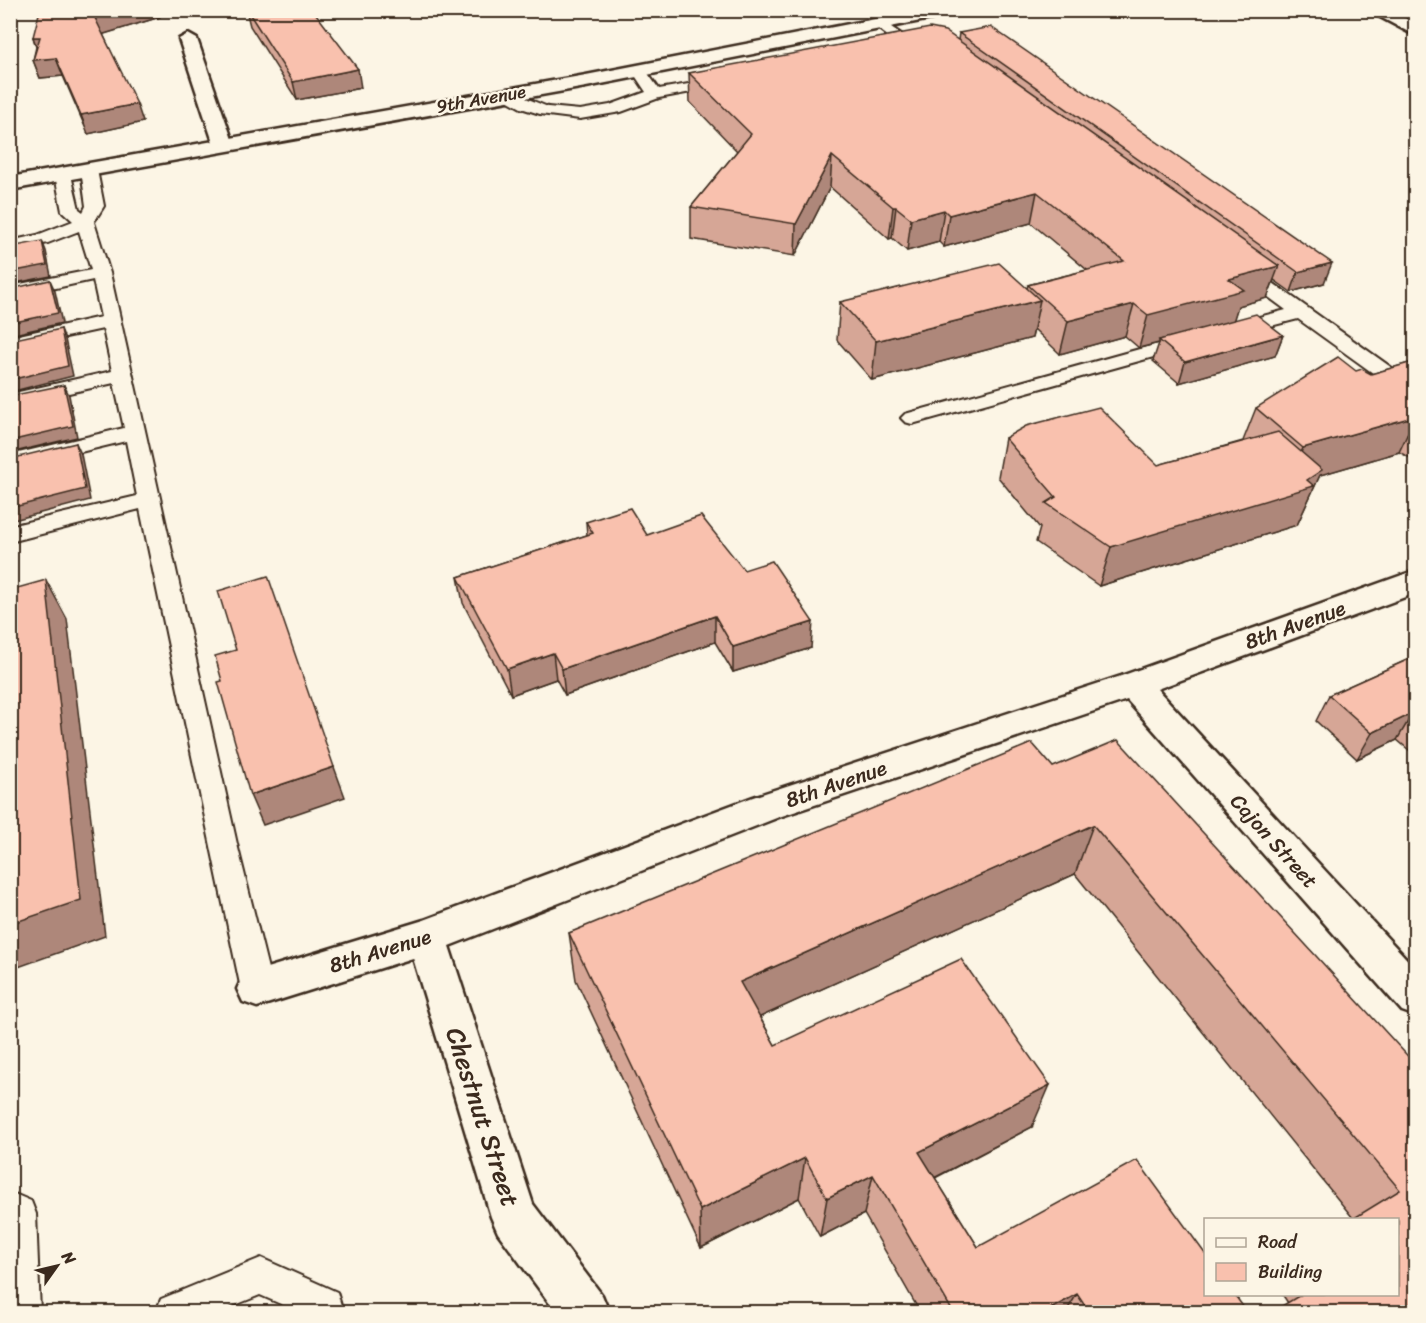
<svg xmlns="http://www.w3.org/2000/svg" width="1426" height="1323" viewBox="0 0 1426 1323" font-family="Sriracha,sans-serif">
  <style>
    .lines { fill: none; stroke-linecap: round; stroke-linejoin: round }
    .service-casing { stroke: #3b2a1e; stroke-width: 4 }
    .minor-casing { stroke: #3b2a1e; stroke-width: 5 }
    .tertiary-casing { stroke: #3b2a1e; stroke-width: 5 }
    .service { fill: #fcf5e5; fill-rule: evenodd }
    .minor { fill: #fcf5e5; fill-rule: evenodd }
    .tertiary { fill: #fcf5e5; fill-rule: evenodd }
    .wall { fill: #d6a696; stroke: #3b2a1e; stroke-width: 1.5 }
    .shaded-wall { fill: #ae877a; stroke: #3b2a1e; stroke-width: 1.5 }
    .building { fill: #f9c1ae; stroke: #3b2a1e; stroke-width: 1.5 }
    .labels { text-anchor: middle; stroke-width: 5; stroke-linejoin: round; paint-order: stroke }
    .far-street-label { font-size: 18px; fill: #3b2a1e; stroke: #fcf5e5 }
    .street-label { font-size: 21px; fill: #3b2a1e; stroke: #fcf5e5 }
    .near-street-label { font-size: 26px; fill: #3b2a1e; stroke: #fcf5e5 }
  </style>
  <rect width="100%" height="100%" fill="#fcf5e5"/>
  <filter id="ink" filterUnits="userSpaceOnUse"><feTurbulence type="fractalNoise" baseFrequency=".0167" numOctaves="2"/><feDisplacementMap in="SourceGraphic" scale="12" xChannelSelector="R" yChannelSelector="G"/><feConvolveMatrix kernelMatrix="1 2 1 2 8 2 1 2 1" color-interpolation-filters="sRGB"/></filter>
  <g filter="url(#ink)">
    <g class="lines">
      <g class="service-casing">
        <g id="service">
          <polygon points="881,20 917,45 917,51 907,51 876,27 876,21"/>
          <polygon points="639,67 644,68 659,89 724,78 731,82 724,86 659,98 621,112 580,119 540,114 521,108 498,95 506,90 548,107 580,110 610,105 646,92 632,71"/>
          <polygon points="89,165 97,170 104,206 94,222 110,273 237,844 273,989 268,999 257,1003 246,999 241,989 140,509 10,542 10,526 137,496 126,441 10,469 10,455 124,428 114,383 10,406 10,394 112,371 103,329 10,349 10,337 101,317 93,280 10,298 10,286 91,270 79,231 48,243 10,251 10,241 37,235 73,221 62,211 55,175 57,171 69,171 71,175 79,209 83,212 86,206 81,170"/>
          <polygon points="1243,264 1249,266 1416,385 1416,401 1409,399 1298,319 1231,336 1224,334 1221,330 1224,326 1286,310 1237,274 1234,270 1237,266"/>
          <polygon points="1190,335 1200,341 1197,345 912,424 905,422 901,418 905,414"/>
          <polygon points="10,1192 31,1201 36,1214 40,1312 10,1312"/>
          <polygon points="261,1258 337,1292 343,1312 299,1312 260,1295 218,1312 156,1312 161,1299"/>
        </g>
      </g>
      <g class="minor-casing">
        <g id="minor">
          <polygon points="1367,10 1390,10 1416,24 1416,36"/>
          <polygon points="188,34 197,39 234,145 231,149 217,149 214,145 179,39"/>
          <polygon points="1416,570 1416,593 1157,689 1416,969 1416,1016 1402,1011 1127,700 779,817 449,946 533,1204 602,1295 609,1312 556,1312 498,1233 491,1217 413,958 257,1007 243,1002 237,989 243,976 257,971 424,920 753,797 1121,676"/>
        </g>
      </g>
      <g class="tertiary-casing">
        <polygon id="tertiary" points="921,10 959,10 951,15 586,87 10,190 10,177 586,75"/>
      </g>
      <use href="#service" class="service"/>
      <use href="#minor" class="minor"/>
      <use href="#tertiary" class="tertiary"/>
    </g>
    <g class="wall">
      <polygon points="246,10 313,10 361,88 297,100 250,26"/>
      <polygon points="160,17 103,34 143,122 88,134 63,76 40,78 33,60 36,47 33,37"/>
      <polygon points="959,33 1324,283 1291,292 1274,280 1267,298 1238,306 1233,320 1283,335 1275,356 1179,383 1153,361 1159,343 1139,348 1125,336 1060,354 1034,329 1032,338 872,380 837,340 840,302 1027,288 1028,285 1087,270 1031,223 944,247 939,242 907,251 892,238 889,239 830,187 795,256 691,239 691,207 737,151 690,102 689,73 958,40"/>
      <polygon points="1416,361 1416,461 1399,452 1320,475 1297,525 1099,586 1036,542 1040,528 998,477 1005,438 1158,465 1243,441 1256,408 1356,371 1371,374"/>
      <polygon points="586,522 647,535 744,570 811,648 733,672 715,642 565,695 556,679 511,695 463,603 458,577 587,535"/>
      <polygon points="1416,656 1416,756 1397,740 1357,759 1316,721 1329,695"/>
      <polygon points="1053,767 1416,1065 1416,1312 1288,1303 1282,1294 1398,1294 1353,1218 1075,874 760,1017 775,1045 1032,1127 935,1178 978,1247 1247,1312 920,1312 864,1214 820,1237 799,1198 701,1248 576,980 569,933"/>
    </g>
    <g class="shaded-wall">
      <polygon points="118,10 158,10 160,17 101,35 95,18"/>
      <polygon points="33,37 40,37 39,55"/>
      <polygon points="56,58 63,76 40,78 33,60"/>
      <polygon points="358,69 361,88 297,100 293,82"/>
      <polygon points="137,104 143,122 88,134 81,115"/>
      <polygon points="832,156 830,187 795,256 796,224"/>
      <polygon points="1037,192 1031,223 944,247 949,215"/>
      <polygon points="893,207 896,207 892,238 889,239"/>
      <polygon points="944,210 939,242 907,251 911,219"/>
      <polygon points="42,241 46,251 51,276 10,284 10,272"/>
      <polygon points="1332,263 1324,283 1291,292 1298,272"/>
      <polygon points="1279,266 1267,298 1238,306 1233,322 1159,340 1159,343 1139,348 1148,315 1229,279"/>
      <polygon points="50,280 55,291 62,323 10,335 10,323"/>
      <polygon points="1040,300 1032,338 872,380 876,341"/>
      <polygon points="1134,304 1125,336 1060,354 1068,321"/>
      <polygon points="61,329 65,339 73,376 10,392 10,380"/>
      <polygon points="1283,335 1275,356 1179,383 1185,362"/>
      <polygon points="64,385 69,395 77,437 10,453 10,441"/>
      <polygon points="1416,416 1399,452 1320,475 1297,525 1099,586 1111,547 1287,485 1303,448"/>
      <polygon points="76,443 81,454 90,500 10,521 10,508"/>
      <polygon points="46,580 67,619 105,936 10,970 10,924"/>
      <polygon points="715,616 715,642 565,695 562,669"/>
      <polygon points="813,622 811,648 733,672 733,647"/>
      <polygon points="553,653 556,679 511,695 507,669"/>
      <polygon points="1413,713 1397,740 1357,759 1372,733"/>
      <polygon points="334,767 345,797 263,825 250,795"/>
      <polygon points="1093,825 1075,874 738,1027 740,982"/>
      <polygon points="1050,1085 1032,1127 907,1192 919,1152"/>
      <polygon points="805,1158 799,1198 701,1248 700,1210"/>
      <polygon points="873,1175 864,1214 820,1237 827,1198"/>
      <polygon points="1077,1294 1066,1312 1045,1312"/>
    </g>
    <g class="building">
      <polygon points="40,10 118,10 95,18 137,104 81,115 56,58 33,60 40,37 33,37"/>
      <polygon points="247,10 313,10 358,69 293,82"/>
      <polygon points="991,27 1332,263 1298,272 959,33"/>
      <polygon points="930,28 945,31 1279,266 1229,279 1244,290 1148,315 1134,304 1068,321 1028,285 1124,261 1037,192 949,215 944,210 911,219 896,207 893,207 832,156 796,224 691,207 751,134 689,73"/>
      <polygon points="42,241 47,265 10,272 10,247"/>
      <polygon points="999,263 1040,300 876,341 840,302"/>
      <polygon points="50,280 58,313 10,323 10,289"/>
      <polygon points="1256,314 1283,335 1185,362 1159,340"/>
      <polygon points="61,329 68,366 10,380 10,340"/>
      <polygon points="1338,357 1356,371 1362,369 1371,374 1416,361 1416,416 1303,448 1256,408"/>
      <polygon points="64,385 73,426 10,441 10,396"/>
      <polygon points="1099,407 1158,465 1278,432 1322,470 1307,480 1314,486 1111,547 1046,503 1056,497 1005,438 1026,426"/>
      <polygon points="76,443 85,489 10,508 10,459"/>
      <polygon points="630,508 647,535 701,516 744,570 772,561 813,622 733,647 715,616 562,669 553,653 507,669 458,577 593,533 586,522"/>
      <polygon points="268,576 334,767 250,795 218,682 222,681 215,656 236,650 218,591"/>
      <polygon points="46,580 81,900 10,924 10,590"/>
      <polygon points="1416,656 1416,715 1413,713 1372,733 1329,695"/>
      <polygon points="1118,740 1416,1065 1416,1312 1272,1312 1302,1294 1398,1294 1398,1220 1351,1220 1400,1190 1093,825 740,982 775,1045 961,959 1050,1085 919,1152 978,1247 1137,1160 1206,1255 1206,1294 1234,1294 1247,1312 1089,1312 1077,1294 1045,1312 953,1312 873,1175 827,1198 805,1158 700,1210 569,933 1032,743 1053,767"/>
    </g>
  </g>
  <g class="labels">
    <g class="far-street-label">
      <text transform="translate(481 99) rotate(-10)" y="6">9th Avenue</text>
    </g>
    <g class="street-label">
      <text transform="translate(1295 625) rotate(-20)" y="7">8th Avenue</text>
      <text transform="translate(836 784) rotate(-19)" y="7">8th Avenue</text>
      <text transform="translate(1274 841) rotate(48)" y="7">Cajon Street</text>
      <text transform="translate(380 951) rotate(-17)" y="7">8th Avenue</text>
    </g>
    <g class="near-street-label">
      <text transform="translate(483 1117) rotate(72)" y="9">Chestnut Street</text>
    </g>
  </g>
  <rect width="1426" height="1323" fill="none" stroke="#fcf5e5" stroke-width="36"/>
  <rect x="18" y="18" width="1390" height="1287" fill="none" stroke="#3b2a1e" stroke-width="2" filter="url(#ink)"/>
  <rect x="1204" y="1218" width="195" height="78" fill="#fcf5e5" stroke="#afa495" stroke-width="1.5"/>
  <rect x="1216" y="1238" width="30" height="9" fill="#fcf5e5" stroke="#afa495" stroke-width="1.5"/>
  <text x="1258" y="1248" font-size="18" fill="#3b2a1e">Road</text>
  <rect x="1216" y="1263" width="30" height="18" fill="#f9c1ae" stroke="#afa495" stroke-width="1.5"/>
  <text x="1258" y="1278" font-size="18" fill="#3b2a1e">Building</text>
  <g transform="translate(57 1266) rotate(56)" stroke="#fcf5e5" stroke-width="4.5" paint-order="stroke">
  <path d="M0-4.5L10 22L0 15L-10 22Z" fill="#3b2a1e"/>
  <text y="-9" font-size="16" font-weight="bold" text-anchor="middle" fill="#3b2a1e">N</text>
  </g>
</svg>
